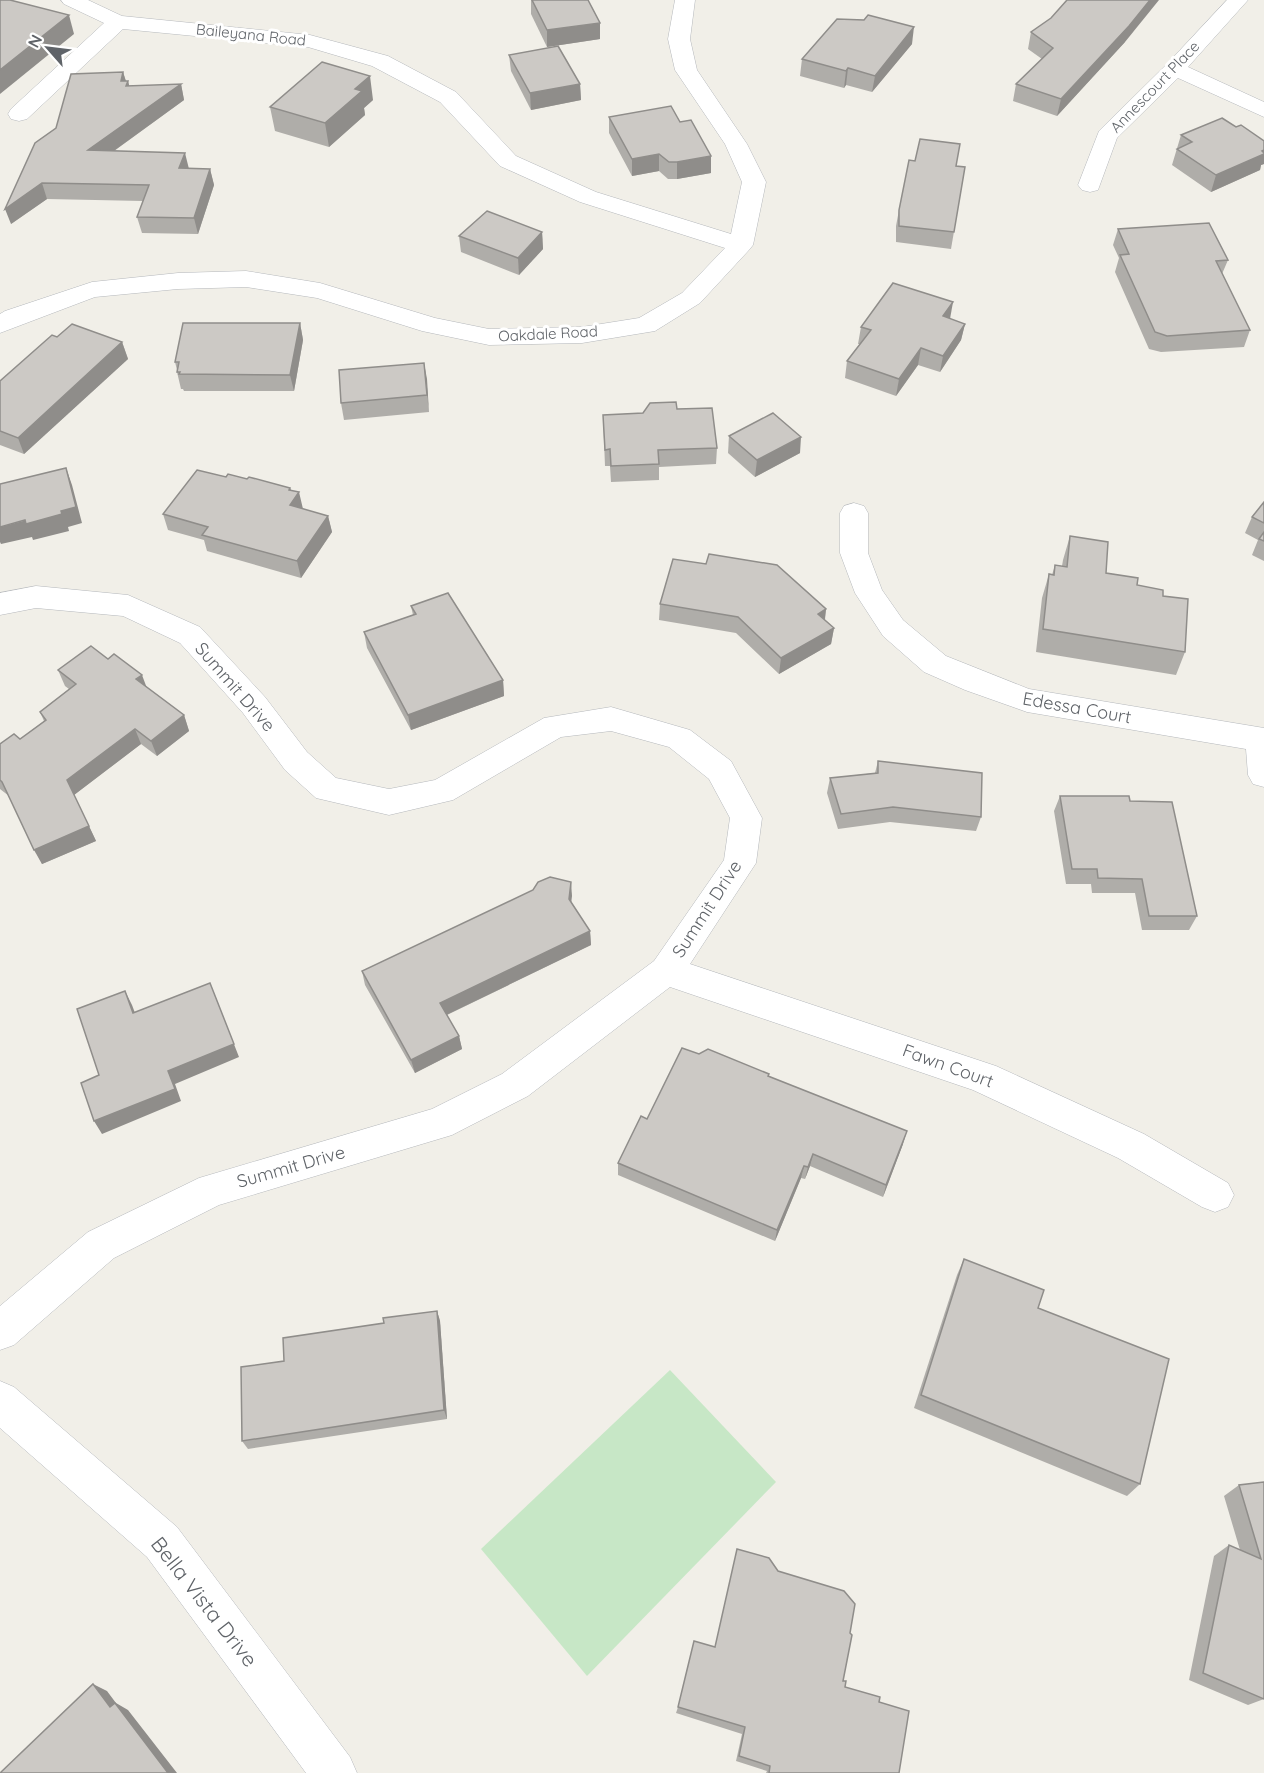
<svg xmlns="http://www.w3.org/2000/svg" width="1264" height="1773" viewBox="0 0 1264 1773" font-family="Quicksand,sans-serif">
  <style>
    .green { fill: #c7e7c6 }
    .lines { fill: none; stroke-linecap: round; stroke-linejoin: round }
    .street-casing { stroke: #b5b8bc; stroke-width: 1 }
    .street { fill: #fff; fill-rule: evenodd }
    .wall { fill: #afada9 }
    .shaded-wall { fill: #8f8d8a }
    .building { fill: #ccc9c5; stroke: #8f8d8a; stroke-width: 1.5 }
    .labels { text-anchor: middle; stroke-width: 6; stroke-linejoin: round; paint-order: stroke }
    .far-street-label { font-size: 15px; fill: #5f6368; stroke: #fff }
    .street-label { font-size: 18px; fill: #5f6368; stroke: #fff }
    .near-street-label { font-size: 21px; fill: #5f6368; stroke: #fff }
  </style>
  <rect width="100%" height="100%" fill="#f1efe8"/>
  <polygon class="green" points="670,1370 776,1482 587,1676 481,1549"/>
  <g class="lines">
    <g class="street-casing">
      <g id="street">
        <polygon points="61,0 88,0 122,16 310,35 388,56 456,92 516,156 596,192 731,234 742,182 725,144 675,70 668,39 675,0 695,0 690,39 697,70 747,144 766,182 753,245 749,250 700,303 655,331 582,343 489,345 422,331 317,298 246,287 178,289 95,297 0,333 0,314 5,311 92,282 178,273 246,271 320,283 435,318 489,329 582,327 639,318 682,293 725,248 580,202 500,166 440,102 372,66 308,47 123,29 27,119 19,121 11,119 8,114 11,109 104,23 64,4"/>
        <polygon points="1227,0 1248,0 1188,67 1264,102 1264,117 1178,78 1117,138 1098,190 1090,192 1082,190 1078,185 1099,131 1167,64"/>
        <polygon points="854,503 864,506 868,513 868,553 882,590 903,620 946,656 1029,689 1264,728 1264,787 1253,784 1248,775 1246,749 1027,712 965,690 924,672 883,636 855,593 840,553 840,513 844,506"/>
        <polygon points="36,586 128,595 200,627 265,697 307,752 336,778 389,789 435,780 544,718 611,707 690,730 731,761 762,818 756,863 690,964 996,1066 1144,1134 1228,1183 1234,1195 1228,1207 1215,1212 1202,1207 1118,1158 973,1090 670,987 528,1096 452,1135 219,1205 114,1258 14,1345 0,1350 0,1306 88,1232 199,1178 432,1109 502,1074 654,961 724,860 730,818 709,779 669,747 611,731 561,737 453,800 389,815 316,798 285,770 243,713 180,643 123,616 36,608 0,615 0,593"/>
        <polygon points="0,1381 14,1387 177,1527 350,1757 357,1773 306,1773 147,1557 0,1428"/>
      </g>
    </g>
    <use href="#street" class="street"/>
  </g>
  <g class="wall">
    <polygon points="531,0 588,0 600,23 600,39 547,47 531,14"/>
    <polygon points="1031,32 1125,42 1057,116 1013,101 1016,84 1042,59 1028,49"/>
    <polygon points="912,44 872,92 846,85 844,88 800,76 802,59"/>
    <polygon points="509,55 580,84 581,100 531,110 511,71"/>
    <polygon points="123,72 126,81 128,81 129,86 181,84 184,100 114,151 189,169 210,169 214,185 198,234 142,233 137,217 143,201 47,199 11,224 56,128"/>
    <polygon points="373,100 364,108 365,115 329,147 275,131 270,107"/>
    <polygon points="609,117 711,173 677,179 668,179 659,171 632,176 609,133"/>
    <polygon points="1236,127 1264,141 1264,164 1261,165 1260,170 1211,192 1172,165 1181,135"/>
    <polygon points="956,166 965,167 951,249 896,242 896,226 899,210"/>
    <polygon points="1118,229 1228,260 1222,274 1250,330 1244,347 1161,352 1149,349 1115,272 1119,258 1113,245"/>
    <polygon points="542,232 543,249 519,275 461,252 459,236"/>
    <polygon points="950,319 965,324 961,340 940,372 918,365 896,396 845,378 847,361 860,344 858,344 861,327"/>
    <polygon points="300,323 303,340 294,391 184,391 183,389 181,389 177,372 177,370 175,362"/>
    <polygon points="57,337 122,342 128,359 24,454 0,445 0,381"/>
    <polygon points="424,363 429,412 344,420 341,403"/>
    <polygon points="677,409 717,448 716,464 659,467 659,480 611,482 610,466 605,466 603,415 643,413"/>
    <polygon points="729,436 800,453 755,477 728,453"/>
    <polygon points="226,477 247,479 290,488 302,509 328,516 332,532 301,578 207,551 204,540 168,530 163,514"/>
    <polygon points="1264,502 1264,561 1252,555 1258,540 1245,533 1252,517"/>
    <polygon points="1070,536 1106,573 1163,596 1185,652 1176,675 1036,652 1042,598 1049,574 1052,575 1055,565 1062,566 1063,560"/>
    <polygon points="660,604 826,609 825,620 834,628 831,644 779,674 736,633 659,620"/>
    <polygon points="411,606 503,680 504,696 411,730 367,648 364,632 413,615"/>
    <polygon points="58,670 147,688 184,715 189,731 157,756 141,744 74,795 96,841 42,864 9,796 0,789 0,744 20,739 44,721 40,712 69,689 65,686"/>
    <polygon points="878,761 981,817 976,831 890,822 838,829 827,793 830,778 875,773"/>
    <polygon points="1060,796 1130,801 1197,916 1189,930 1142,930 1135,893 1092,893 1091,884 1066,884 1054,811"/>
    <polygon points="571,882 571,902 590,931 591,945 447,1015 459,1036 462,1049 415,1073 365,985 362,971"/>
    <polygon points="699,1054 768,1076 903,1144 883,1197 810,1166 805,1179 801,1178 775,1241 618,1175 618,1163 647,1119"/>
    <polygon points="964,1259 1038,1308 1140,1484 1127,1496 914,1408 957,1275"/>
    <polygon points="437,1311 440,1321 447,1419 248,1449 242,1441 284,1361 384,1323"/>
    <polygon points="1264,1482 1264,1699 1248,1705 1189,1680 1214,1556 1229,1545 1240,1550 1224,1496 1239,1485"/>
    <polygon points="778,1571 850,1633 843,1681 845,1687 879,1702 899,1773 766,1773 767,1771 736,1761 742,1734 676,1713 678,1707 715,1647"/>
  </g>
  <g class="shaded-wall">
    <polygon points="1150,0 1159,0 1125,42 1057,116 1061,99"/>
    <polygon points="69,15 74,34 0,94 0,70"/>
    <polygon points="600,23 600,39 547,47 547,30"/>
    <polygon points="914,27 912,44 872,92 875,76"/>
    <polygon points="848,68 846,85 844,88 846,71"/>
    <polygon points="123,72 127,85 128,81 132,97 121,81"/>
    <polygon points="370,76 373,100 364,108 365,115 329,147 325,123 355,89"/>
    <polygon points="181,84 184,100 93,166 88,150"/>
    <polygon points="580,84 581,100 531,110 530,93"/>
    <polygon points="1264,150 1264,164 1261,165 1260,170 1211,192 1216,175"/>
    <polygon points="185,153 189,169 179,168"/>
    <polygon points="659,154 659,171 632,176 632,159"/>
    <polygon points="711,156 711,173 677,179 677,162"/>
    <polygon points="210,169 214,185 198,234 194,218"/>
    <polygon points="42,183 47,199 11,224 5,209"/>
    <polygon points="542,232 543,249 519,275 518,258"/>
    <polygon points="953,302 950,319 943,316"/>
    <polygon points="300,323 303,340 294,391 290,375"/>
    <polygon points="965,324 961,340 940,372 943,356"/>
    <polygon points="122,342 128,359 24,454 18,438"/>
    <polygon points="921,348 918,365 896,396 899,379"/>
    <polygon points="424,363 427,379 429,412 427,395"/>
    <polygon points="801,437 800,453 755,477 757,460"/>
    <polygon points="66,468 72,485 82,523 68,527 69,531 33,540 32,537 1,544 0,542 0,527 61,511"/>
    <polygon points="290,488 293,501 299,492 303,509 290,505 289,490"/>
    <polygon points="328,516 332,532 301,578 297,561"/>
    <polygon points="826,609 824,625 818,614"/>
    <polygon points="834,628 831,644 779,674 781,658"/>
    <polygon points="142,675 148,691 136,679"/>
    <polygon points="503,680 504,696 411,730 408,715"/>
    <polygon points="184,715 189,731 157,756 151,741"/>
    <polygon points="135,729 141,744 74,795 67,780"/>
    <polygon points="89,826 96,841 42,864 34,850"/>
    <polygon points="571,882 572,896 570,913 569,899"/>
    <polygon points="590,931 591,945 442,1017 440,1003"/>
    <polygon points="210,983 239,1057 175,1084 181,1101 102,1134 94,1121 168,1071"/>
    <polygon points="125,991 132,1005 140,1026 133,1013"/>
    <polygon points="459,1036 462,1049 415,1073 411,1060"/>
    <polygon points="907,1131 903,1144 883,1197 886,1185"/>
    <polygon points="813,1154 810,1166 805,1179 808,1167"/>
    <polygon points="804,1166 801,1178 775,1241 777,1230"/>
    <polygon points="437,1311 440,1321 447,1419 444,1410"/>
    <polygon points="93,1684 107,1691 116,1703 128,1710 177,1773 168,1773 110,1707"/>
  </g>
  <g class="building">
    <polygon points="0,0 10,0 69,15 0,70"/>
    <polygon points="532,0 588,0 600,23 547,30"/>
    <polygon points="1067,0 1150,0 1129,26 1061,99 1016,84 1053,48 1031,32 1051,18"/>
    <polygon points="868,15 914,27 875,76 848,68 846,71 802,59 837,19 864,20"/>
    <polygon points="558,46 580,84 530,93 509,55"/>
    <polygon points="322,62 370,76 355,89 362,91 325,123 270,107"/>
    <polygon points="123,72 121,81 128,81 126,86 181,84 88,150 185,153 179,168 210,169 194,218 137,217 149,185 42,183 5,209 35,143 56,128 71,74"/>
    <polygon points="671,106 680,122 691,120 711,156 677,162 669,162 659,154 632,159 609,117"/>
    <polygon points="1222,118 1236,127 1241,125 1264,141 1264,150 1262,151 1264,153 1264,154 1216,175 1177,149 1192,142 1181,135"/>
    <polygon points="920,139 960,144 956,166 965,167 954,232 899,226 899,210 909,160 915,161"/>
    <polygon points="487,211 542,232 518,258 459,236"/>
    <polygon points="1209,223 1228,260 1216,261 1250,330 1167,336 1155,332 1120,255 1129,254 1118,229"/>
    <polygon points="893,283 953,302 943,316 965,324 943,356 921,348 899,379 847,361 871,330 861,327"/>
    <polygon points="183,323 300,323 290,375 179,374 180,372 177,372 179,362 175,362"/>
    <polygon points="72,324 122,342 18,438 0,431 0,381 52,335 57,337"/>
    <polygon points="424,363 427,395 341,403 339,370"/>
    <polygon points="676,402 677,409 712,408 717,448 658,450 659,464 611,466 610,449 605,450 603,415 643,413 650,403"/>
    <polygon points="773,413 801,437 757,460 729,436"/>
    <polygon points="66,468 76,507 61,511 62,514 26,524 25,520 0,527 0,484"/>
    <polygon points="197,470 226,477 228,474 247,479 249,477 290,488 289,490 299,492 290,505 328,516 297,561 202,535 208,527 163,514"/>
    <polygon points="1264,502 1264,523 1252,517"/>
    <polygon points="1264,532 1264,541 1259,539"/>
    <polygon points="1070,536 1108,542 1106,573 1138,578 1137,585 1163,590 1163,596 1188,599 1185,652 1043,629 1049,574 1054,575 1055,565 1067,567"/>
    <polygon points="709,554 777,565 826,609 818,614 834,628 781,658 738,617 660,604 673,559 706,564"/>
    <polygon points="448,593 503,680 408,715 364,632 416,614 411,606"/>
    <polygon points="91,646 108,659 114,654 142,675 136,679 184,715 151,741 135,729 67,780 89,826 34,850 2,782 0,780 0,744 14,734 20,739 46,720 40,712 76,684 58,670"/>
    <polygon points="878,761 982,773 981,817 893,807 841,814 830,778 878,773"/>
    <polygon points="1060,796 1129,796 1130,801 1172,802 1197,916 1149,916 1142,879 1098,878 1097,869 1072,869"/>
    <polygon points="550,877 571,882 569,899 590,931 440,1003 459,1036 411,1060 362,971 533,890 538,882"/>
    <polygon points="210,983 234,1044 168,1071 175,1089 94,1121 81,1083 99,1075 77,1009 125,991 133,1013"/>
    <polygon points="682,1048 699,1054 708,1049 769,1074 768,1076 907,1131 886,1185 813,1154 808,1167 804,1166 777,1230 618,1163 641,1116 647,1119"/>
    <polygon points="964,1259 1044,1290 1038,1308 1169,1359 1140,1484 921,1395"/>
    <polygon points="437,1311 444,1410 242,1441 241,1367 284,1361 283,1338 384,1323 383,1318"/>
    <polygon points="1264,1482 1264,1699 1203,1673 1229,1545 1261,1559 1239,1485"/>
    <polygon points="737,1549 769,1558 778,1571 844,1591 855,1604 850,1633 852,1635 843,1681 846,1681 845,1687 880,1697 879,1702 909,1711 899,1773 769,1773 770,1766 739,1756 745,1727 678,1707 694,1641 715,1647"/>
    <polygon points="93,1684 110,1707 115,1703 168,1773 0,1773"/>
  </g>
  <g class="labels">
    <g class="far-street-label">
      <text transform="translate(251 35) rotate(6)" y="5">Baileyana Road</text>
      <text transform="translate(1155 87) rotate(-46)" y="5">Annescourt Place</text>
      <text transform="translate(548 334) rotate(-3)" y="5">Oakdale Road</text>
    </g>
    <g class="street-label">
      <text transform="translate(235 687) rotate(49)" y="6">Summit Drive</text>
      <text transform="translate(1077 708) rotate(10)" y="6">Edessa Court</text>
      <text transform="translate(707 909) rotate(-57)" y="6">Summit Drive</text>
      <text transform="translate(948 1066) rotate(20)" y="6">Fawn Court</text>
      <text transform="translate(291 1167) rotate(-16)" y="6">Summit Drive</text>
    </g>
    <g class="near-street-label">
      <text transform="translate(204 1602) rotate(52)" y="7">Bella Vista Drive</text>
    </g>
  </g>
  <g transform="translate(48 48) rotate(298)" stroke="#ffffff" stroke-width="4.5" paint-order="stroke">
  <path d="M0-4.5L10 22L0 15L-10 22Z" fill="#5f6368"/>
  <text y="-9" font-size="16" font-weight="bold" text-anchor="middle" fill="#5f6368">N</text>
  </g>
</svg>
